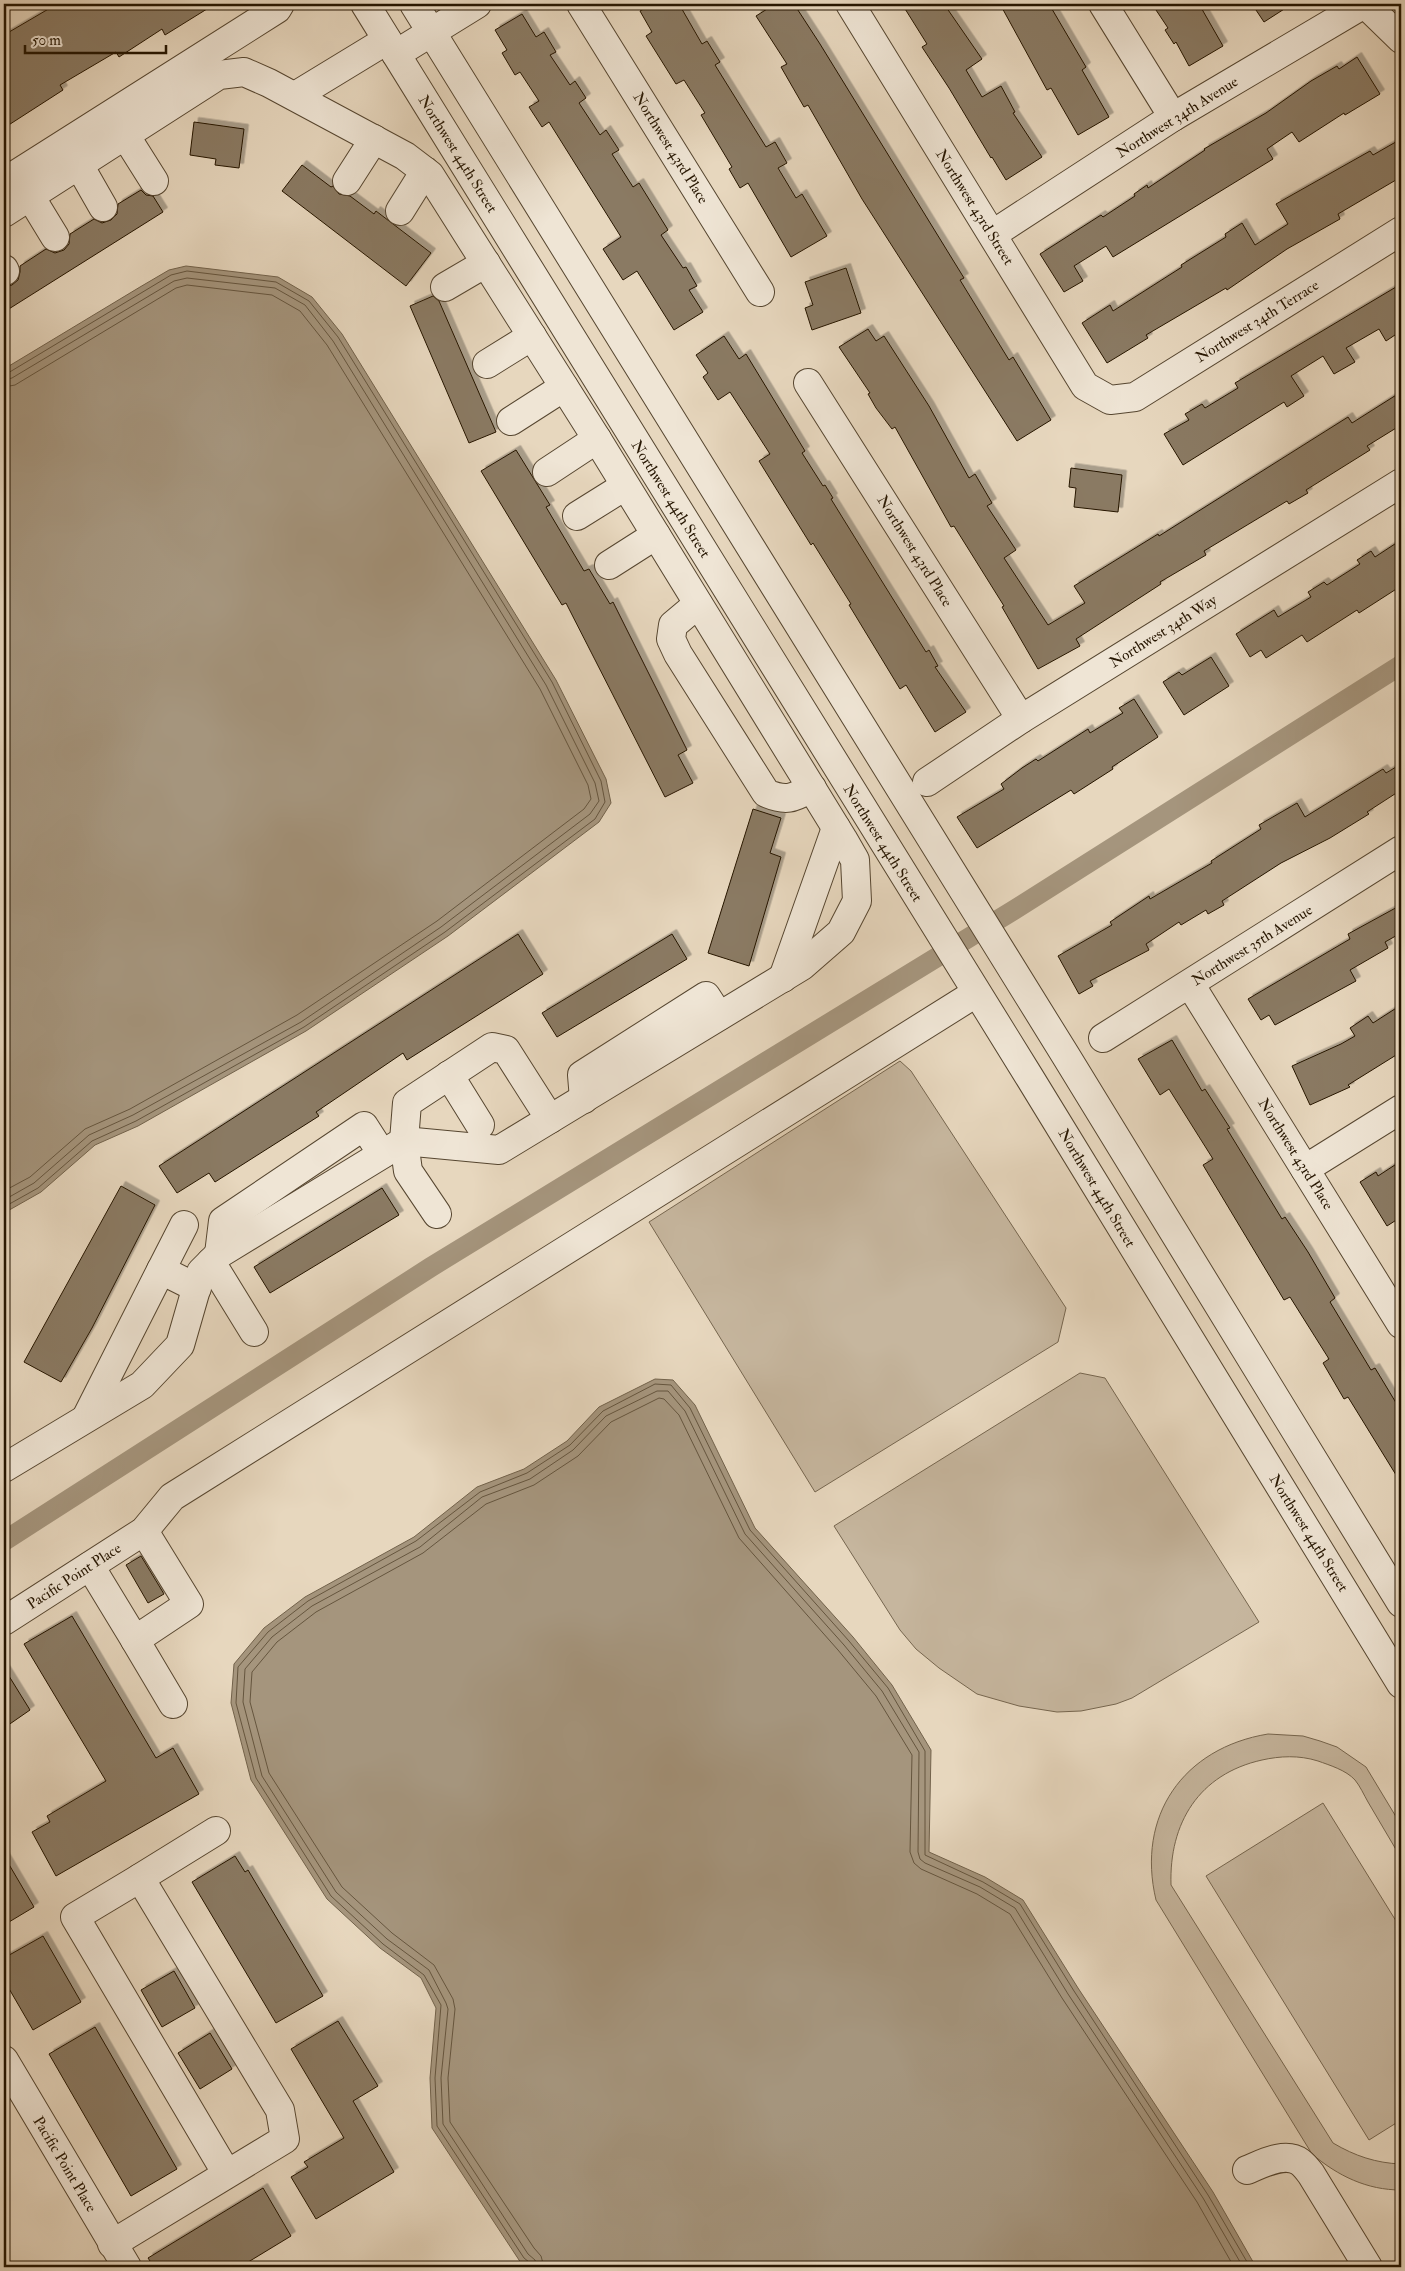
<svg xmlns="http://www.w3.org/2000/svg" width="1405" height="2271" viewBox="0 0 1405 2271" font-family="'IM FELL Double Pica',serif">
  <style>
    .green { fill: #c6b69e; stroke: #76664f }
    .water { fill: #a5957d; stroke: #72624b }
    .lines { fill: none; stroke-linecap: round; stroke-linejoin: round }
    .shore { stroke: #65553e; stroke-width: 1 }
    .canal { stroke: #a5957d; stroke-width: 20 }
    .building { fill: #8a7a63; stroke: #251500; filter: url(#shadow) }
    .minor-casing { stroke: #564630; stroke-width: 30 }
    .minor { stroke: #efe5d5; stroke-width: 28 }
    .labels { text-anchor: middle; stroke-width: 5; stroke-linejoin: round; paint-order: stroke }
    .street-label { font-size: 15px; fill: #251500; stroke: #efe5d5 }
  </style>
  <defs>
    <filter id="shadow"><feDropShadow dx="4.5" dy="-4.5" stdDeviation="0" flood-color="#0004"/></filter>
  </defs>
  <rect width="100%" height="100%" fill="#e7d7be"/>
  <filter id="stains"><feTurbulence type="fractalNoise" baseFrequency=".004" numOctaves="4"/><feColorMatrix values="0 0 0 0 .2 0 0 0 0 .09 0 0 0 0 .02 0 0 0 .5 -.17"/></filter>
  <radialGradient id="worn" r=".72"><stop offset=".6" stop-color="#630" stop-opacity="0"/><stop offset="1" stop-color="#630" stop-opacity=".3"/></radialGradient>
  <g class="green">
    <polygon points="900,1061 911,1071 1066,1308 1058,1342 815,1492 649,1222"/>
    <polygon points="1080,1373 1105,1378 1259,1622 1132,1698 1116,1704 1081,1711 1057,1712 1019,1706 977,1694 939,1668 916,1649 900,1630 834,1526"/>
    <path d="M1268,1734L1303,1736L1320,1741L1337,1747L1366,1767L1401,1825V1858C1390,1839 1379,1821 1368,1802C1364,1795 1360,1786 1355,1780C1346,1770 1329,1765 1318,1761C1299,1755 1280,1756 1262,1760C1199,1774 1169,1823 1171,1885L1333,2143C1355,2156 1376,2163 1401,2164V2190C1367,2190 1338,2176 1312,2154L1156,1900C1136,1816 1183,1748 1268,1734Z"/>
    <polygon points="1323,1803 1401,1929 1401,2120 1369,2140 1206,1876"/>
  </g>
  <g class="water">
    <polygon points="186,266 278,277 312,297 342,334 556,680 606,779 611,803 599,822 448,936 306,1031 138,1126 95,1145 41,1192 4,1213 4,369 140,287 169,270"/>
    <polygon points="655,1379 673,1380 695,1405 755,1528 853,1637 892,1685 931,1750 929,1852 985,1877 1023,1900 1078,1988 1213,2192 1256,2267 529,2267 521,2263 432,2128 430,2078 436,2008 421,1978 380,1948 327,1899 251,1780 231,1703 234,1664 264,1628 305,1597 414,1537 477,1487 524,1469 567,1441 599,1407"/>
  </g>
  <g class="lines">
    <g class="shore">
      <polyline points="4,373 8,373 171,275 187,271 276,282 309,301 338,337 552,682 601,781 605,802 595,819 445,932 304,1027 136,1121 92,1141 38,1188 4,1207"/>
      <polyline points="4,380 12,378 174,281 187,278 275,288 305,305 333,341 546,685 595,783 599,801 590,814 441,927 301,1022 133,1115 89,1135 34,1183 4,1200"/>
      <polyline points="4,387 15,385 176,288 187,285 272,295 300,311 327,345 540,689 588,785 591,799 584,809 437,921 297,1015 130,1109 85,1129 30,1177 4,1191"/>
      <polyline points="530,2267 529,2262 524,2258 437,2126 435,2078 441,2005 424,1975 383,1944 331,1896 256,1778 236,1703 238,1667 268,1632 308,1601 416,1541 480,1492 527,1473 570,1445 603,1411 655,1384 671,1385 690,1408 750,1530 849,1641 888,1688 925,1751 925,1855 983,1882 1020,1904 1074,1991 1208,2195 1250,2267"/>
      <polyline points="537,2267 535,2260 528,2254 443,2124 441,2078 448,2009 446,2003 429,1970 387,1939 336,1892 262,1776 243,1702 245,1669 272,1637 312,1606 420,1547 482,1497 530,1479 573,1450 606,1416 657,1391 668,1391 685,1411 745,1534 844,1645 882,1691 919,1752 918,1852 920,1859 925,1863 980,1887 1015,1908 1068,1994 1203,2198 1243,2267"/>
      <polyline points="544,2267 541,2256 534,2248 450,2122 448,2078 455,2009 453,1999 434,1965 392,1933 342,1887 269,1773 250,1702 252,1672 277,1642 316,1612 423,1553 486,1504 534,1485 578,1456 611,1422 659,1398 664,1399 679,1415 739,1538 838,1650 876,1696 912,1755 910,1852 914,1863 921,1869 977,1894 1010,1914 1062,1998 1197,2202 1234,2267"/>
    </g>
    <polyline class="canal" points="4,1541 431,1267 1014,910 1401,665"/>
  </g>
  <g class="building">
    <polygon points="57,4 215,4 165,35 162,29 119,57 116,52 60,85 63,90 4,128 4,35"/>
    <polygon points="653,4 679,4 702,44 707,41 720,62 715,65 766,147 775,142 787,163 778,168 796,198 802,194 827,236 791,257 748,183 740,188 729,169 732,167 701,115 705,113 684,80 676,84 646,36 652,32 640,11"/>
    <polygon points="775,4 794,4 820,44 964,278 960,280 1009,360 1013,357 1051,420 1017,441 862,199 808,105 804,107 781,67 787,64 756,16"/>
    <polygon points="902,4 944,4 982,59 966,70 982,97 1001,86 1015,112 1013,113 1042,157 1006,180 992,157 991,158 949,88 922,47 927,44"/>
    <polygon points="1000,4 1035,4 1038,9 1049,4 1086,67 1082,70 1109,117 1078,135 1051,88 1047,90"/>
    <polygon points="1152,4 1199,4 1223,46 1189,66 1176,42 1174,44 1165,30 1168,28"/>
    <polygon points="1252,4 1292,4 1264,22"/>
    <polygon points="522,14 536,37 544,32 556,52 550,55 570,85 575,81 586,98 579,103 600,135 606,130 619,150 612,154 633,187 639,183 668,230 661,235 683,268 686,267 697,286 689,290 703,312 674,330 637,271 623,280 603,249 621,237 549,122 542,127 529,107 539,101 520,72 515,75 502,53 507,50 495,30"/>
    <polygon points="1357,57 1380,94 1345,115 1344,113 1299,142 1292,132 1267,149 1273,159 1113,257 1106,246 1074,266 1083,281 1064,292 1040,254 1101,215 1103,217 1135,196 1134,194 1147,185 1148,188 1205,150 1204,149 1266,113 1311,81 1337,66 1339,69"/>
    <polygon points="194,122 244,129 239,168 215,165 216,159 190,155"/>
    <polygon points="1401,139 1401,177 1338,214 1340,219 1287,249 1227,290 1226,288 1146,335 1148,338 1107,363 1082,323 1110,305 1113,311 1182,267 1181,265 1226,237 1225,234 1242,223 1255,245 1288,224 1276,204 1370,151 1373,155"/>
    <polygon points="302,165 331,187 333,186 339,194 350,196 374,214 376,211 431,253 406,286 282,191"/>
    <polygon points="141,190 146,195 153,196 163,212 4,312 4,287 12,285 18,280 20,272 20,266 46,249 55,253 64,250 69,244 70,234 94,219 102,223 111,220 117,214 118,204"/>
    <polygon points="846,268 861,313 812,330 805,308 813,305 805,282"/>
    <polygon points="1401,284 1401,331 1386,341 1379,329 1346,348 1355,362 1334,374 1323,356 1291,376 1304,396 1287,407 1284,402 1183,465 1164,434 1189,420 1185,414 1202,404 1205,408 1238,388 1235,383"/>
    <polygon points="433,296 439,301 496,432 469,443 410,306"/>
    <polygon points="868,329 876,341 884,336 929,406 969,478 975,474 992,503 987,506 1016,550 1004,558 1048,625 1085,603 1074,586 1158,534 1159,536 1348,417 1352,423 1401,392 1401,425 1367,446 1370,450 1306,490 1308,493 1289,504 1287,501 1204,551 1206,555 1160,582 1161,584 1076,639 1080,646 1038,669 1002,607 1004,606 954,526 951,527 895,427 892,429 876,408 868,394 870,393 839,347"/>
    <polygon points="724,336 739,359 746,354 805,451 802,453 823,486 825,485 833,498 831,499 883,583 926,652 929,650 938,666 935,667 966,712 935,732 906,685 900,689 849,605 851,604 813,543 811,545 759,461 770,454 730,392 718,400 703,377 708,373 696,355"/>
    <polygon points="516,450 550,505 546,507 584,571 589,569 610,604 613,602 687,750 678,755 693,783 665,797 566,603 562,605 481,471"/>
    <polygon points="1071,468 1122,475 1118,512 1074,507 1076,488 1069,487"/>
    <polygon points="1401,540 1401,586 1359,613 1357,610 1307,642 1302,635 1266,658 1261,650 1250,657 1236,634 1274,610 1278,617 1311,597 1308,592 1324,582 1327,585 1360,564 1357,560 1371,551 1375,557"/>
    <polygon points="1211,657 1229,686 1184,715 1163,682 1179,672 1182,675"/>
    <polygon points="1134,699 1158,737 1112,767 1113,769 1074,794 1071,790 977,848 957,817 1004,789 1001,784 1022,768 1036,759 1038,761 1088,729 1090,733 1123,713 1119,708"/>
    <polygon points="1401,764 1401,790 1367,812 1369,814 1330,838 1281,863 1222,901 1224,905 1208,914 1206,910 1181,925 1179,922 1146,944 1149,950 1090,981 1093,986 1079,994 1058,956 1112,925 1110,922 1149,896 1150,899 1212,863 1211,861 1261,829 1259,825 1297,803 1305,817 1383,769 1386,773"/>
    <polygon points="753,809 781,818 770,853 781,857 749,966 708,953"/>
    <polygon points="1401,905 1401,933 1385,942 1388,948 1350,970 1356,981 1275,1025 1269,1015 1261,1020 1248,999 1350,939 1348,934"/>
    <polygon points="518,934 543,974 407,1060 403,1053 316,1112 319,1116 215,1182 209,1173 177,1193 159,1166"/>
    <polygon points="672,934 687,959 557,1037 542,1013"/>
    <polygon points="1401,1005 1401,1052 1348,1085 1350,1087 1310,1105 1292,1066 1341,1044 1355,1036 1350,1028 1368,1016 1373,1023"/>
    <polygon points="1172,1040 1202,1091 1205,1089 1230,1128 1227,1129 1282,1219 1285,1217 1308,1252 1335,1298 1330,1302 1371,1370 1375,1368 1401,1411 1401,1483 1348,1397 1344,1399 1323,1363 1329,1359 1290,1297 1284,1300 1203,1165 1213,1159 1169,1089 1160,1095 1138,1059"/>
    <polygon points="1401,1161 1401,1217 1387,1226 1360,1182 1376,1172 1378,1176"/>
    <polygon points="121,1186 155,1205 92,1328 61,1382 24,1362"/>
    <polygon points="382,1188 399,1215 270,1293 254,1267"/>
    <polygon points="141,1556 164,1594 148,1603 126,1565"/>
    <polygon points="72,1616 156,1758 173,1748 199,1794 56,1876 32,1832 50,1822 47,1816 106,1781 24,1644"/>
    <polygon points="4,1668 30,1710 4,1728"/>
    <polygon points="4,1856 34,1907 4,1925"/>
    <polygon points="235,1856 245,1872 248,1870 323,1996 276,2023 192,1882"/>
    <polygon points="43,1936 81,2002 33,2030 4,1980 4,1958"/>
    <polygon points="174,1971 195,2008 162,2027 141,1990"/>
    <polygon points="338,2021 378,2086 353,2101 394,2172 316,2219 291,2177 308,2167 304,2162 344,2138 291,2049"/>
    <polygon points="95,2027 177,2169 131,2196 49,2054"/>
    <polygon points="210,2033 232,2069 200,2089 178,2053"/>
    <polygon points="263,2188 291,2236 240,2267 154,2267 148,2258"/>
  </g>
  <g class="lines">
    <g class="minor-casing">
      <g id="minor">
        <polyline points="365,4 1030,1078 1401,1684"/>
        <polyline points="414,4 1066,1056 1401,1603"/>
        <polyline points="581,4 760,292"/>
        <polyline points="850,4 1085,386 1110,400 1135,397 1401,231"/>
        <polyline points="1103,4 1173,117"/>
        <polyline points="1365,4 1401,39"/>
        <polyline points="396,54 477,4"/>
        <polyline points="295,96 387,40"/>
        <polyline points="125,135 154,181"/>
        <polyline points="79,165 103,207"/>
        <polyline points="347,181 374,139"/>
        <polyline points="4,182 277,9 280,4"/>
        <polyline points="30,196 55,237"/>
        <polyline points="400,211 425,171"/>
        <polyline points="4,213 219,75 244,72 269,83 405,156 430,175 597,439 843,839 855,860 857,901 841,932 802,966 499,1150 404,1141 219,1254 201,1272 180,1345 142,1385 4,1468"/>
        <polyline points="993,234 1173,117 1364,4"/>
        <polyline points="4,269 5,271"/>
        <polyline points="445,287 486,263"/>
        <polyline points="487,364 532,336"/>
        <polyline points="808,383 1021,719"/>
        <polyline points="511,421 564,387"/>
        <polyline points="547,472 597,439"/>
        <polyline points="577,516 625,486"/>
        <polyline points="609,565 656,535"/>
        <path d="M698,604L673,625L671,639L678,654L766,793C787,802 793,798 812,788"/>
        <polyline points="927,782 1021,719 1401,483"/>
        <polyline points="783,978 836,828"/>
        <polyline points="1190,984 1401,1324"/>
        <polyline points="1103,1038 1401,850"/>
        <polyline points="449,1075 480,1125"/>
        <polyline points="584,1099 582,1075 706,996 719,1016"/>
        <polyline points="1305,1169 1401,1109"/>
        <polyline points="437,1214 408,1171 404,1141 407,1103 492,1047 506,1050 550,1119"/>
        <polyline points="219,1254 223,1221 364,1126 382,1154"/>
        <polyline points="211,1262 254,1332"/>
        <polyline points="161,1270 184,1225"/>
        <polyline points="86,1418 161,1270 197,1288"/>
        <polyline points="90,1566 135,1640 189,1604 144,1531"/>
        <polyline points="4,1621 144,1531 172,1497 976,993"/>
        <polyline points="135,1640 173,1704"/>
        <polyline points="140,1878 216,1831"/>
        <polyline points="4,2060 127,2267"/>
        <path d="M1247,2170C1262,2164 1285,2151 1300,2162C1304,2165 1308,2170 1311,2174L1368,2267"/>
        <polyline points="112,2244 285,2139 280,2110 140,1878 75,1917 227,2174"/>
      </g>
    </g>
    <use href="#minor" class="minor"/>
  </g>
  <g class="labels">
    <g class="street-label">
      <text transform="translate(1177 117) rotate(-32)" y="5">Northwest 34th Avenue</text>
      <text transform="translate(671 148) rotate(58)" y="5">Northwest 43rd Place</text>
      <text transform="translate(458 154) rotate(58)" y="5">Northwest 44th Street</text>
      <text transform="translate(975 207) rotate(58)" y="5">Northwest 43rd Street</text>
      <text transform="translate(1257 321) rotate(-32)" y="5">Northwest 34th Terrace</text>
      <text transform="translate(671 499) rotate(58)" y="5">Northwest 44th Street</text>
      <text transform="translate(915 551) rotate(58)" y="5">Northwest 43rd Place</text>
      <text transform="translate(1163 631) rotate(-32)" y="5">Northwest 34th Way</text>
      <text transform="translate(883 843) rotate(58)" y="5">Northwest 44th Street</text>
      <text transform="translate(1252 945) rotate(-32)" y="5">Northwest 35th Avenue</text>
      <text transform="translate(1296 1154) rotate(58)" y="5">Northwest 43rd Place</text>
      <text transform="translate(1097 1188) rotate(59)" y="5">Northwest 44th Street</text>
      <text transform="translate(1309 1533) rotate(58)" y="5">Northwest 44th Street</text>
      <text transform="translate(74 1576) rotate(-33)" y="5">Pacific Point Place</text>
      <text transform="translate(65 2164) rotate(59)" y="5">Pacific Point Place</text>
    </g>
  </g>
  <rect width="1405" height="2271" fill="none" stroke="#e7d7be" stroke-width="20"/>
  <rect x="5" y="5" width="1395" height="2261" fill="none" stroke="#251500" stroke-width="2.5"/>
  <rect x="10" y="10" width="1385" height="2251" fill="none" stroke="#251500"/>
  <path d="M25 45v8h141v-8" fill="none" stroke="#251500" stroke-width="2.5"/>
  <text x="32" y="45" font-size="15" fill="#251500" stroke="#efe5d5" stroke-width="4" paint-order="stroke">50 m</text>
  <rect width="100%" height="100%" filter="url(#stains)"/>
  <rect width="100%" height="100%" fill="url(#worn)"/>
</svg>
